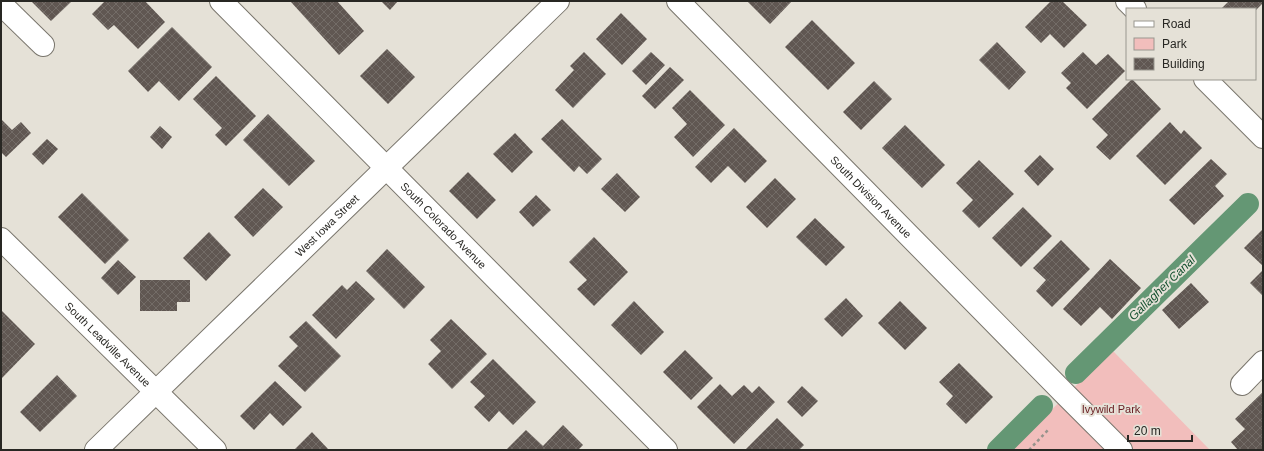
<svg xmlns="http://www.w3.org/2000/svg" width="1264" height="451" viewBox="0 0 1264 451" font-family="Arial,sans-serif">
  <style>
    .park { fill: #f2bebc }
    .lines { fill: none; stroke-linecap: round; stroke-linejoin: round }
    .canal { stroke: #649774; stroke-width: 22 }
    .building { fill: url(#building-cross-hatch) }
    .minor-casing { stroke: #79756c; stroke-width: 24 }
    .path { stroke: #96938c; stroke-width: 2.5; stroke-dasharray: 3 3; stroke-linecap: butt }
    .minor { stroke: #fff; stroke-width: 22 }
    .labels { text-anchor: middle; stroke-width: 4; stroke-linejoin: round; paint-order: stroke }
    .street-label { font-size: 11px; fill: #282723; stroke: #e5e1d7 }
    .park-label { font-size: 11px; fill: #671c20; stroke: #e5e1d7 }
    .water-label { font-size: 12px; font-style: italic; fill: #13502e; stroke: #e5e1d7 }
  </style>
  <defs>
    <pattern id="building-cross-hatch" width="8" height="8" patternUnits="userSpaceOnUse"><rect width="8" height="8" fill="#605752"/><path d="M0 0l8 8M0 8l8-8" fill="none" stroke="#736c67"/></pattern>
  </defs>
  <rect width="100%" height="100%" fill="#e5e1d7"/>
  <polygon class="park" points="1112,350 1210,450 1011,450"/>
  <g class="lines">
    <g class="canal">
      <polyline points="1076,373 1248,204"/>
      <polyline points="998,450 1042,406"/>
    </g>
  </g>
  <g class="building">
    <polygon points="31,1 72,1 51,21"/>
    <polygon points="105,1 145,1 165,22 138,49 114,25 108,30 92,14"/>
    <polygon points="291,1 337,1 364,31 339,55 291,2"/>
    <polygon points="381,1 398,1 390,10"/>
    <polygon points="747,1 792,1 770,24"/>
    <polygon points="1051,1 1062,1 1087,25 1064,48 1050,34 1041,43 1025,27"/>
    <polygon points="1229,1 1263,1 1263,3 1255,11 1255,9 1221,9"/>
    <polygon points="621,13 647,39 622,65 596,39"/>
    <polygon points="812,20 855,63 828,90 785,47"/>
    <polygon points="172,27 212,67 179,101 159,81 148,92 128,71"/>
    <polygon points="997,42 1026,72 1009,90 979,60"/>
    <polygon points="387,49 415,77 388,104 360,76"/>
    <polygon points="584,52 606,74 573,108 555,90 574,70 570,66"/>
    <polygon points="651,52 665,65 646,85 632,71"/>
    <polygon points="1083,52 1096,65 1108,54 1125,71 1087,109 1066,88 1071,83 1061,73"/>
    <polygon points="670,67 684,80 655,109 642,96"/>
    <polygon points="216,76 256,116 226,146 215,135 222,128 193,99"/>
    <polygon points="1132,79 1161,109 1110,160 1096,147 1108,135 1092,119"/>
    <polygon points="874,81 892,99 861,130 843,112"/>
    <polygon points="690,90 725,125 693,157 674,137 687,124 672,108"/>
    <polygon points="268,114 315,161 289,186 243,140"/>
    <polygon points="1,119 12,130 21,122 31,133 6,157 1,152"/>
    <polygon points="562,119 602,159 587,174 579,166 574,172 541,139"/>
    <polygon points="1170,122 1181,134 1184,130 1202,148 1165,185 1136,156"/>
    <polygon points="905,125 945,165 922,188 882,148"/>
    <polygon points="160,126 172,137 162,149 150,137"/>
    <polygon points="734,128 767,161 745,183 728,166 711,183 695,167"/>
    <polygon points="515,133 533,152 512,173 493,154"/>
    <polygon points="47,139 58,149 43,165 32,154"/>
    <polygon points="1040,155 1054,169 1038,186 1024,171"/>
    <polygon points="1211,159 1227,174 1215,186 1224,196 1194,225 1169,200"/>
    <polygon points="979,160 1014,194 979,228 962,211 973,200 956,183"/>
    <polygon points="468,172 496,200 477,219 449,191"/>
    <polygon points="617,173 640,197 625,212 601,189"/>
    <polygon points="775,178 796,199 767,228 746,207"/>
    <polygon points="263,188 283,207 253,237 234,217"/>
    <polygon points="82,193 129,240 105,264 58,217"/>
    <polygon points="536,195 551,210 533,227 519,212"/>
    <polygon points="1023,207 1052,236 1021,267 992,238"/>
    <polygon points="815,218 845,247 826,266 796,237"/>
    <polygon points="1263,229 1263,266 1244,248"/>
    <polygon points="209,232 231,255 206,281 183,258"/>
    <polygon points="594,237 628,272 594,306 577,289 587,280 569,262"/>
    <polygon points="1061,240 1090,269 1052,307 1036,291 1046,280 1033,268"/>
    <polygon points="387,249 425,287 404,309 366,271"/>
    <polygon points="1110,259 1141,288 1112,319 1100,307 1081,326 1063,309"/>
    <polygon points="118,260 136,277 118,295 101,278"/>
    <polygon points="1263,270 1263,296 1250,283"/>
    <polygon points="140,280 190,280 190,302 177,302 177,311 140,311"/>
    <polygon points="356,281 375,299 336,339 312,315 342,285 347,290"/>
    <polygon points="1191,283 1209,302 1179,329 1162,310"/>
    <polygon points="846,298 863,316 842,337 824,319"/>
    <polygon points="634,301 664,332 641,355 611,325"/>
    <polygon points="900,301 927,328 905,350 878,323"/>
    <polygon points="1,310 35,344 1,379"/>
    <polygon points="451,319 487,354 452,389 428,364 441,351 430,340"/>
    <polygon points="306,321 341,356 305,392 278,366 298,346 289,337"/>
    <polygon points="685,350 713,378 691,400 663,372"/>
    <polygon points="493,359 536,402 513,425 499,411 489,422 474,407 485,396 470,382"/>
    <polygon points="959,363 993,397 966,424 946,404 953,396 939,382"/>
    <polygon points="57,375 77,396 40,432 20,412"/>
    <polygon points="275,381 302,407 283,426 270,413 254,430 240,416"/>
    <polygon points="720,384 732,396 744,385 752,393 759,386 775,402 734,444 697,407"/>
    <polygon points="802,386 818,401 802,417 787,402"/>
    <polygon points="1263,392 1263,450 1238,450 1231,442 1245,429 1235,419"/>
    <polygon points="777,418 804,445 799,450 745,450"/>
    <polygon points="563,425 583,445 578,450 506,450 526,430 543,446"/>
    <polygon points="312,432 329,450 294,450"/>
  </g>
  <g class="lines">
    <g class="minor-casing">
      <g id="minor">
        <path id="s1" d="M221,1L666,450"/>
        <path id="s2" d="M678,1L1064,393L1121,450"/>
        <polyline points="1127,1 1135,9"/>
        <polyline points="1,4 43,45"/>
        <polyline points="1205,79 1263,137"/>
        <path id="s3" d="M1,239L215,450"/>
        <polyline points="1242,384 1263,362"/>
        <path id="s4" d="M96,450L558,1"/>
      </g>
    </g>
    <polyline class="path" points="1029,450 1049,429"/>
    <use href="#minor" class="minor"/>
  </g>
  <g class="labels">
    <g class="street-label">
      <text dy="4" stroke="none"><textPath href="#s2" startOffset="275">South Division Avenue</textPath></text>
      <text dy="4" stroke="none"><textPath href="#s4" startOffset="322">West Iowa Street</textPath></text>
      <text dy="4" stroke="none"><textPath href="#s1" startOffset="316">South Colorado Avenue</textPath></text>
      <text dy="4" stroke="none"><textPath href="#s3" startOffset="150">South Leadville Avenue</textPath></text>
    </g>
    <g class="park-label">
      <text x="1111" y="413">Ivywild Park</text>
    </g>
    <g class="water-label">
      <text transform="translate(1162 288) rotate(-44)" y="4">Gallagher Canal</text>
    </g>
  </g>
  <rect width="1264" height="451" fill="none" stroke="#282723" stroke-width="4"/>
  <rect x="1126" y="8" width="130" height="72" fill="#e5e1d7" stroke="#99978f"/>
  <rect x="1134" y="21" width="20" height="6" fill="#ffffff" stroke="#99978f"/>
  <text x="1162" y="28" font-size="12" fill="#282723">Road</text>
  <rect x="1134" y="38" width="20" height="12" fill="#f2bebc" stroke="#99978f"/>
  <text x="1162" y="48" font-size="12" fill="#282723">Park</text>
  <rect x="1134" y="58" width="20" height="12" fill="url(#building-cross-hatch)" stroke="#99978f"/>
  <text x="1162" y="68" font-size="12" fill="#282723">Building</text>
  <path d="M1128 435v6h64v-6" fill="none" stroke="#282723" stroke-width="2"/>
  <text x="1134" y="435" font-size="12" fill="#282723" stroke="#e5e1d7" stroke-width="3" paint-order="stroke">20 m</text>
</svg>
